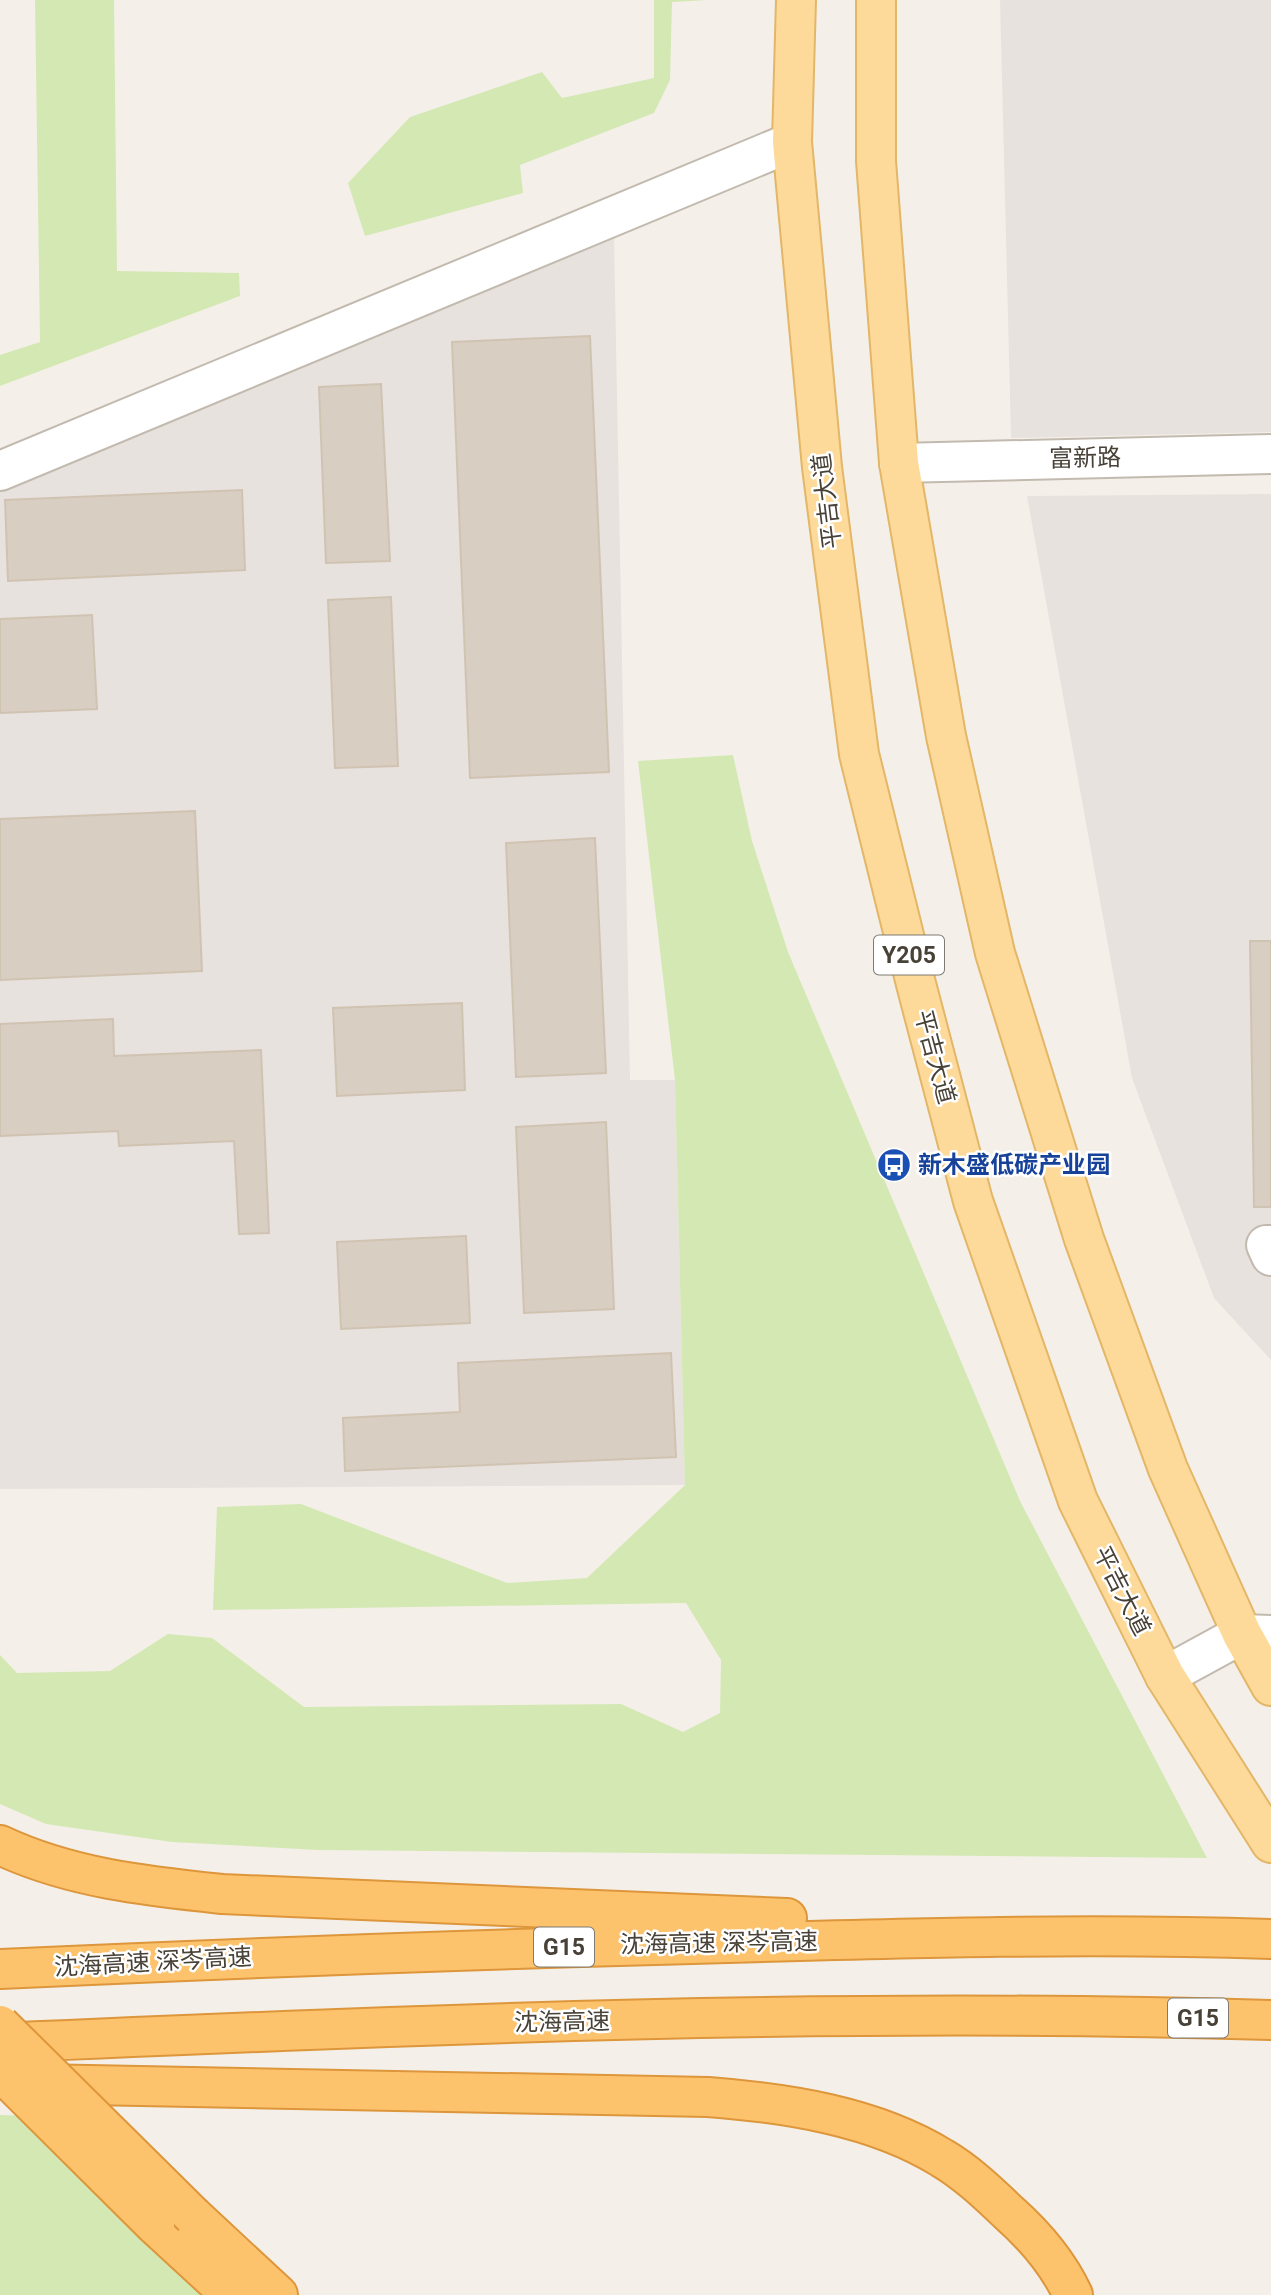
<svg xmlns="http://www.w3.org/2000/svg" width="1271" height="2295" viewBox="0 0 1271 2295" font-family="Roboto,'Noto Sans SC',sans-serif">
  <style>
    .industrial { fill: #e7e2de }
    .green { fill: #d4e8b3 }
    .building { fill: #d9cec2; stroke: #d1c3b2; stroke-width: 2 }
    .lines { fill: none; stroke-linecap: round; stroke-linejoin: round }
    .minor-casing { stroke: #c3baaf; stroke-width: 42 }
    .major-casing { stroke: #e3b668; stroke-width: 42 }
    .highway-casing { stroke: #dd963b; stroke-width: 42 }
    .minor { stroke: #fff; stroke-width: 38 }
    .major { stroke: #fdda99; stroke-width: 38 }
    .highway { stroke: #fdc36c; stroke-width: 38 }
    .highway-bridge-casing { stroke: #dd963b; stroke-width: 42; stroke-linecap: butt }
    .highway-bridge { stroke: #fdc36c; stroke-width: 38 }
    .labels { text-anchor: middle; stroke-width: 5; stroke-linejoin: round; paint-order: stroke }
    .shield { fill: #fff; stroke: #7f7a73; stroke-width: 2 }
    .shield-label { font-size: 23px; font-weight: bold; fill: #484137 }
    .street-label { font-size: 24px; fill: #484137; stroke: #fff }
    .transit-label { font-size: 24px; font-weight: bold; fill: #164399; stroke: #fff; text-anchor: start }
  </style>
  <rect width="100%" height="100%" fill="#f4f0e9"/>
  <g class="industrial">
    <polygon points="1000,0 1271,0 1271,432 1011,438"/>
    <polygon points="614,237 630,1080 675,1080 685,1485 0,1489 0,491"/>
    <polygon points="1271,494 1271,1360 1214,1298 1132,1078 1027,496"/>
  </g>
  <g class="green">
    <polygon points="35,0 114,0 117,271 239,273 240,296 0,386 0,355 40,342"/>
    <polygon points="654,0 708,0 672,2 670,80 654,113 520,165 523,193 365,236 348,183 410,117 542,72 562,98 654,78"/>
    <polygon points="733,755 752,841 788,952 1020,1501 1207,1858 318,1850 172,1842 46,1824 0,1804 0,1655 17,1673 110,1671 168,1634 212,1638 304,1707 621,1704 683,1732 720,1713 721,1660 686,1603 213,1610 217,1507 301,1504 507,1583 587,1578 685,1485 675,1080 638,761"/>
    <polygon points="0,2115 32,2116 213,2295 0,2295"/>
  </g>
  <g class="building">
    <polygon points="590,336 609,772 470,778 452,342"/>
    <polygon points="381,384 390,561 326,563 319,387"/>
    <polygon points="242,490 245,570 8,581 5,500"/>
    <polygon points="391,597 398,766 335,768 328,600"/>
    <polygon points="92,615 97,709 0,713 0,619"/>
    <polygon points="195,811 202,971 0,980 0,819"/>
    <polygon points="595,838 606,1073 516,1077 506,843"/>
    <polygon points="1250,941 1271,941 1271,1207 1254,1207"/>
    <polygon points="462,1003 465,1090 337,1096 333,1008"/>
    <polygon points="113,1019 114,1056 261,1050 269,1233 239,1234 234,1141 119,1146 118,1131 0,1136 0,1024"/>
    <polygon points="606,1122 614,1309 524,1313 516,1127"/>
    <polygon points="466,1236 470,1323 341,1329 337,1242"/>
    <polygon points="671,1353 676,1457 345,1471 343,1418 460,1412 458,1363"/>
  </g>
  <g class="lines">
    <g class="minor-casing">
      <g id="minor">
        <polyline points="899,463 1271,454"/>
        <polyline points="0,471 792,142"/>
        <polyline points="1271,1245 1266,1245 1271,1256"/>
        <polyline points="1165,1676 1242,1634 1271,1635"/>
      </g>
    </g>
    <g class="major-casing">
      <g id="major">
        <polyline points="796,0 792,142 822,467 859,754 916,984 973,1201 1078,1501 1165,1676 1271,1843"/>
        <polyline points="876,0 876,161 899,463 946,736 995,953 1084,1239 1168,1469 1242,1634 1271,1686"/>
      </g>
    </g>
    <g class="highway-casing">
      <g id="highway">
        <path d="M0,1845C70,1878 146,1886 222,1894L787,1918"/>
        <path d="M0,1969C243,1958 485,1949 728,1943C909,1938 1090,1933 1271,1939"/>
        <path d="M0,2043C423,2024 847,2007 1271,2020"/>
        <path d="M37,2084L708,2097C786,2103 874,2116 942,2158C966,2172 988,2193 1008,2212C1034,2235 1058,2263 1073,2295"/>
        <polyline points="193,2216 278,2295"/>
        <polyline points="155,2225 231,2295"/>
      </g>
    </g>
    <use href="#minor" class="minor"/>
    <use href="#major" class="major"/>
    <use href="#highway" class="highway"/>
    <g class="highway-bridge-casing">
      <g id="highway-bridge">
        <polyline points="0,2025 193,2216"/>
        <polyline points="0,2071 155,2225"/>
      </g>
    </g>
    <use href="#highway-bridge" class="highway-bridge"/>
  </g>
  <defs>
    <g id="bus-disc" transform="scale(1.75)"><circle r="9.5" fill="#1a4fb4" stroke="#fff"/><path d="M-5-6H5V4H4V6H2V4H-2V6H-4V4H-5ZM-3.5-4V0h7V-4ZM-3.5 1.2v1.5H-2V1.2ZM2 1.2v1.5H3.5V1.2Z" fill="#fff"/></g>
  </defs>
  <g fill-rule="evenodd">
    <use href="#bus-disc" x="894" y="1165"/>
  </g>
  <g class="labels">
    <g class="shield">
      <rect x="874" y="935.5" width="70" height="39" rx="5"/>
      <rect x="534" y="1927.5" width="60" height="39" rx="5"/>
      <rect x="1168" y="1998.5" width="60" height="39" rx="5"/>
    </g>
    <g class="shield-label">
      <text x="909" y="963">Y205</text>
      <text x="564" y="1955">G15</text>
      <text x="1198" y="2026">G15</text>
    </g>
    <g class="street-label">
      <text transform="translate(1085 458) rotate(-1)" y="8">富新路</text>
      <text transform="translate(827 501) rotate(-97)" y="8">平吉大道</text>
      <text transform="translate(935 1057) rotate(75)" y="8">平吉大道</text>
      <text transform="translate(1122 1591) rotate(63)" y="8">平吉大道</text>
      <text transform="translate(719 1943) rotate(-1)" y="8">沈海高速 深岑高速</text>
      <text transform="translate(153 1962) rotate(-3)" y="8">沈海高速 深岑高速</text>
      <text transform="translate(562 2022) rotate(-1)" y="8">沈海高速</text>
    </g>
    <g class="transit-label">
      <text x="918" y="1173">新木盛低碳产业园</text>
    </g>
  </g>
</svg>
